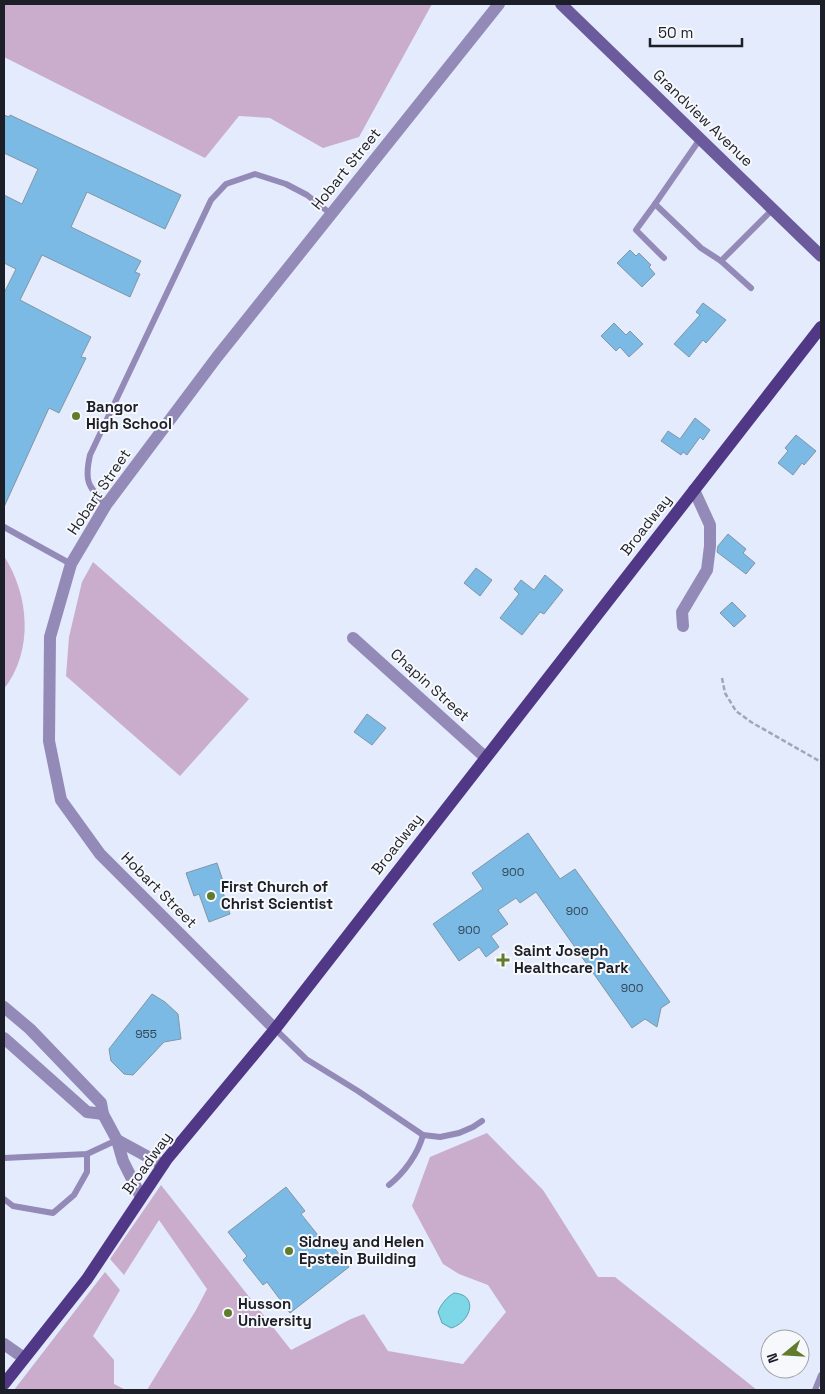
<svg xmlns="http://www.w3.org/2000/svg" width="825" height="1394" viewBox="0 0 825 1394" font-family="'Space Grotesk',sans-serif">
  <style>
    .green { fill: #caadcc }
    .water { fill: #7cd7e6; stroke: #5fa0ad }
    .building { fill: #7abae4; stroke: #8296a4 }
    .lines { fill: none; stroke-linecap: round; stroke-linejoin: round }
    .path { stroke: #a0a7b4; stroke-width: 2.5; stroke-dasharray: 5 2.5; stroke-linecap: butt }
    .lane { stroke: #948ab7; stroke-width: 6 }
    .street { stroke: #948ab7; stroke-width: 12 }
    .secondary { stroke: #6c5b9c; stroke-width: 12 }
    .primary { stroke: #513887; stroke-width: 12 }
    .poi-dot { fill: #637b2d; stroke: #f6f8fc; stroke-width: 2 }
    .labels { text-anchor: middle; stroke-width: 4; stroke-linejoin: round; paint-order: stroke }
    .number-label { font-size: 12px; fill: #344656 }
    .street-label { font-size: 15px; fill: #1c1f27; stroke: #f6f8fc }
    .poi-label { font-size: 15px; font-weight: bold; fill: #1c1f27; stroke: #f6f8fc; text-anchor: start }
  </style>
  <rect width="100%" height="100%" fill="#e3ebfc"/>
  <g class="green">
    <polygon points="4,4 432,4 359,137 323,148 270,118 239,116 205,158 4,57"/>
    <path d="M4,556C29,595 34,650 4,689Z"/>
    <polygon points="93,562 249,699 180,776 66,676 69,637 82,582"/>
    <polygon points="487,1133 543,1190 598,1277 615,1277 757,1390 147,1390 196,1310 207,1289 159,1220 124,1275 110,1259 161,1185 291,1350 351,1319 364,1314 388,1351 463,1364 506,1312 488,1285 459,1274 443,1264 412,1206 430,1157"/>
    <polygon points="105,1272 120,1290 93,1336 114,1360 114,1384 126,1390 14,1390"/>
  </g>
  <path class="water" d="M454,1293C480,1295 470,1323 451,1328L442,1323L438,1312C441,1304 447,1297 454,1293Z"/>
  <g class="building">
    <polygon points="4,115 9,117 10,115 181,195 165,229 87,192 71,227 141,261 135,272 140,274 130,297 42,255 20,300 91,337 81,357 86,358 59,413 49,408 4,507 4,293 16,269 4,263 4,195 22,204 38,169 4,153"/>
    <polygon points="630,250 636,256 639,253 651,265 649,267 655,274 642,287 617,263"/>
    <polygon points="703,303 726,320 706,343 703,340 689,357 674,344 700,315 696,312"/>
    <polygon points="614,323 626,335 630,331 643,344 629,357 620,347 616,351 601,336"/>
    <polygon points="695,418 710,430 703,440 700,437 687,455 683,452 681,455 661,441 668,431 680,439"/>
    <polygon points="796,435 816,451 804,465 802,463 793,475 778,463 788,451 785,448"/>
    <polygon points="728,534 746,549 743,553 755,563 746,574 717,552 718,546"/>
    <polygon points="476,568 492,580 480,596 464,583"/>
    <polygon points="545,575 563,590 544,614 540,612 522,635 500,618 519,594 514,589 521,580 534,590"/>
    <polygon points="732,602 746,616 734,627 720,613"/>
    <polygon points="367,714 386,728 372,745 354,732"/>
    <polygon points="528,833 560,879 575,869 670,1002 661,1008 657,1027 645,1019 632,1028 536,892 520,903 516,898 498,910 508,924 491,936 499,947 486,957 479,947 459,961 433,924 483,889 472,873"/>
    <polygon points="217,863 223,881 220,883 230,914 209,922 199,894 194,896 186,873"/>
    <polygon points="152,994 165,1002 178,1014 181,1039 164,1042 133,1075 124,1074 111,1061 109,1049"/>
    <polygon points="286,1187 305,1211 301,1214 325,1244 329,1241 349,1267 290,1313 267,1282 263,1285 243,1260 247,1256 228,1232"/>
  </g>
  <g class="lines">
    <polyline class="path" points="722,678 725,693 736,711 751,722 821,762"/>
    <g class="lane">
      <polyline points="700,139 655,204 701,248 721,261"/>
      <polyline points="655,204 636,230 664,258"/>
      <polyline points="751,288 721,261 773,209"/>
      <path d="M106,505C88,486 84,482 90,455L211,200L226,184L255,174L286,184L307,195L331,214"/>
      <polyline points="4,527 71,564"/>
      <polyline points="275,1029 306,1059 358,1091 423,1135 440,1137 459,1133 473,1127 482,1121"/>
      <polyline points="4,1158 87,1154 117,1140"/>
      <path d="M389,1185C404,1173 418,1154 423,1135"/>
      <polyline points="4,1199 13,1206 53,1213 74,1195 87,1172 87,1154"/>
      <polyline points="815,1390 821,1375"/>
    </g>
    <g class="street">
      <polyline points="683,626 682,612 707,570 710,546 710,525 694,490"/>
      <polyline points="353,638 485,757"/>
      <polyline points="4,1007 30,1029 101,1103 103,1114 117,1140 123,1161 141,1197"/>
      <polyline points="275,1029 100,854 61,800 49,741 50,637 71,564 106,505 217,357 499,4"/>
      <polyline points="4,1038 87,1112 103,1114"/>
      <polyline points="117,1140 163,1165"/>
      <polyline points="4,1344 24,1358"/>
    </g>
    <polyline class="secondary" points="561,4 821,256"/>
    <polyline class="primary" points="4,1384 87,1279 167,1159 275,1029 821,327"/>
  </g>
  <g class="poi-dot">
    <circle cx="76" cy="416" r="5"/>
    <circle cx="211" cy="896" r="5"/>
    <path d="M500.5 952.5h5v5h5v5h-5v5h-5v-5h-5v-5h5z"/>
    <circle cx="289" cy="1251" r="5"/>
    <circle cx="228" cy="1313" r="5"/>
  </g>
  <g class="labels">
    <g class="number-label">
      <text x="513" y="876">900</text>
      <text x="577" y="915">900</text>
      <text x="469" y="934">900</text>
      <text x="632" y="992">900</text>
      <text x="146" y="1038">955</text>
    </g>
    <g class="street-label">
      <text transform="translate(703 118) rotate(44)" y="5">Grandview Avenue</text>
      <text transform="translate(346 169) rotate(-51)" y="5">Hobart Street</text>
      <text transform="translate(99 492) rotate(-56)" y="5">Hobart Street</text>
      <text transform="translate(646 525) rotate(-52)" y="5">Broadway</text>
      <text transform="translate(430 685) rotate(42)" y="5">Chapin Street</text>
      <text transform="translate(397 844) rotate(-52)" y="5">Broadway</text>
      <text transform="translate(159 890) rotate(45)" y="5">Hobart Street</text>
      <text transform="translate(147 1163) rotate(-54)" y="5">Broadway</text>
    </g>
    <g class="poi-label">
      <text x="86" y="412">Bangor<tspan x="86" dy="17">High School</tspan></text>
      <text x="221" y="892">First Church of<tspan x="221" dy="17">Christ Scientist</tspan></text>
      <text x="514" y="956">Saint Joseph<tspan x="514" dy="17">Healthcare Park</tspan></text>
      <text x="299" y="1247">Sidney and Helen<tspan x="299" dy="17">Epstein Building</tspan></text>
      <text x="238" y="1309">Husson<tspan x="238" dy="17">University</tspan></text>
    </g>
  </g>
  <rect width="825" height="1394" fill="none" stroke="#1c1f27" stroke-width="10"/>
  <g transform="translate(785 1354) rotate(252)"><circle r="24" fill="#f6f8fc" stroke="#9fa1a7"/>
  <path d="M0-4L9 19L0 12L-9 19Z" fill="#637b2d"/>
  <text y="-8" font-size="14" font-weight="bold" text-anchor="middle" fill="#1c1f27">N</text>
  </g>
  <path d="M650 38v8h92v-8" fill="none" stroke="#1c1f27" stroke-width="2.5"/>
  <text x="658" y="38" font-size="15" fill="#1c1f27" stroke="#f6f8fc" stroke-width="4" paint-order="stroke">50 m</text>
</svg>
